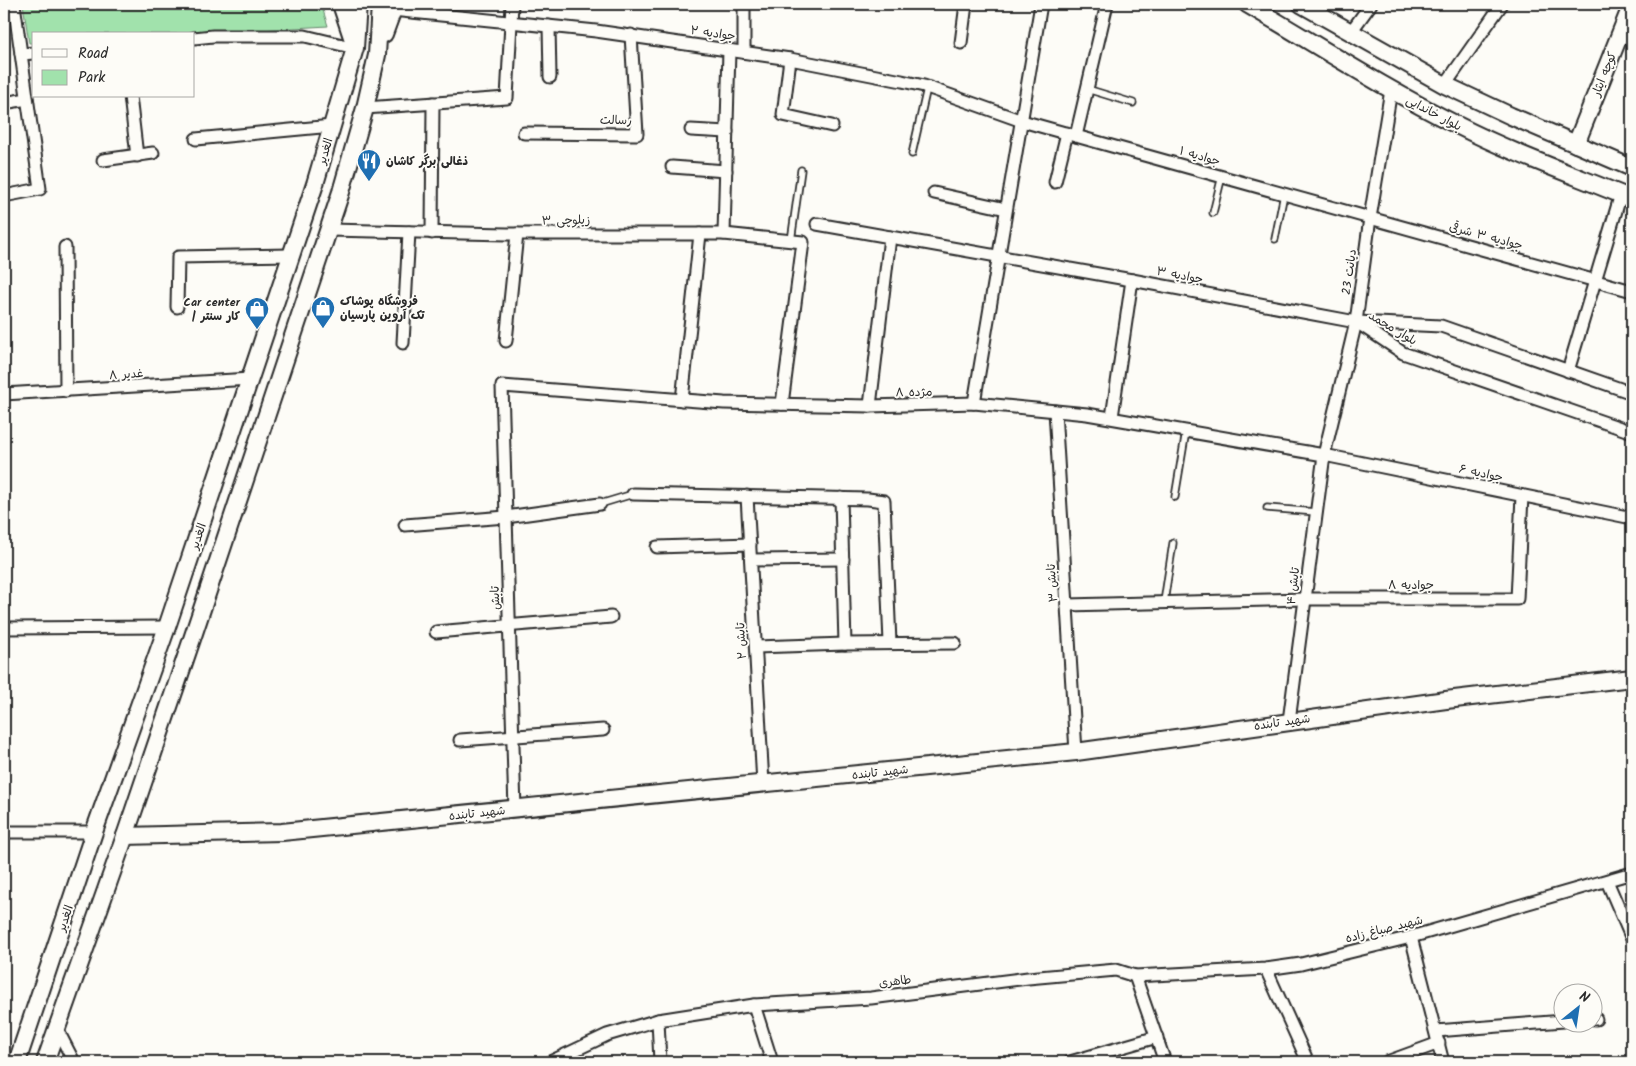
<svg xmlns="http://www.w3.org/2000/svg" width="1636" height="1066" viewBox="0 0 1636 1066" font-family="Kalam,'Playpen Sans Arabic',sans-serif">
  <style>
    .green { fill: #a1e2ac; stroke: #66866c }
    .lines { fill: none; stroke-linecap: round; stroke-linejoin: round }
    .lane-casing { stroke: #2b2b2b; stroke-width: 9 }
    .street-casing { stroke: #2b2b2b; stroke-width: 15 }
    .secondary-casing { stroke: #2b2b2b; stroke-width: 20 }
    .lane { stroke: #fdfcf7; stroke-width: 5.5 }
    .street { stroke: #fdfcf7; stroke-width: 11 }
    .secondary { stroke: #fdfcf7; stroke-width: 16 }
    .labels { text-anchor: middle; stroke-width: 4; stroke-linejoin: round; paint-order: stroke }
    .street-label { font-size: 12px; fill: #2b2b2b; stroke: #fdfcf7 }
    .poi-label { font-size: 12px; font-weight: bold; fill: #2b2b2b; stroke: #fdfcf7; text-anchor: start }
  </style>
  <rect width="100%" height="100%" fill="#fdfcf7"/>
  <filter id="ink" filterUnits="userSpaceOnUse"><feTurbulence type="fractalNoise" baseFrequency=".02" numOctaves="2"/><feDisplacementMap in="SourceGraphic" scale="10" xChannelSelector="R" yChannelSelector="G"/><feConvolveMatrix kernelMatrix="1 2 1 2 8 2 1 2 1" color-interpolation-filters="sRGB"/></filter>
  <g filter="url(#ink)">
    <polygon class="green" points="23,4 321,4 328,26 190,34 34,34 34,43 29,43"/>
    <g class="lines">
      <g class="lane-casing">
        <g id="lane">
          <polyline points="1087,89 1133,103"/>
          <polyline points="912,154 927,88"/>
          <polyline points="1213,213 1222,176"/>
          <polyline points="1275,239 1284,194"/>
          <polyline points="791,241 801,170"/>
          <polyline points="1175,497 1186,431"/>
          <polyline points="600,504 633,494"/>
          <polyline points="1267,508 1316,512"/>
          <polyline points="1164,602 1173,543"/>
        </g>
      </g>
      <g class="street-casing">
        <g id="street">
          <polyline points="392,10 596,31 790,59 902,81 924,86 1022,121 1632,291"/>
          <polyline points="549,26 550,77"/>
          <polyline points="1350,33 1371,4"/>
          <polyline points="194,38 213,36 305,36 355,48"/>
          <polyline points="961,43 966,4"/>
          <polyline points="744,52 744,4"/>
          <polyline points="21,54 34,53"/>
          <polyline points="790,59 783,115 832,126"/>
          <polyline points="1445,85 1502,4"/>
          <polyline points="130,96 137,156"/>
          <polyline points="4,103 27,99"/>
          <polyline points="365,108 507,98 512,4"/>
          <polyline points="691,130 727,132"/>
          <polyline points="524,133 637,134 631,35"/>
          <polyline points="1076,136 1107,4"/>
          <polyline points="196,139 332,126"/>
          <polyline points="103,160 153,153"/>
          <polyline points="672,167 726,171"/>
          <polyline points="1055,182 1067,133"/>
          <polyline points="934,193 1006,209"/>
          <polyline points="4,196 40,189 14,4"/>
          <polyline points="817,224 1132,280 1356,322 1441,326 1632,393"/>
          <polyline points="329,230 507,234 724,234 803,242 782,404"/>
          <polyline points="432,233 433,103"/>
          <polyline points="724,234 729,50"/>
          <polyline points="65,247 66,391"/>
          <polyline points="177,307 178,257 291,255"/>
          <polyline points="1358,323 1403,353 1632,432"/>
          <polyline points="506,341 517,234"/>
          <polyline points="403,343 409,232"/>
          <polyline points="1568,371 1621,194"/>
          <polyline points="4,394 250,379"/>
          <polyline points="682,400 700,234"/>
          <polyline points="974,403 1041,4"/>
          <polyline points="870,406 890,237"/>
          <polyline points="1055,411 1076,752"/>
          <polyline points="1112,417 1132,280"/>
          <polyline points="633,494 868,499 884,501 890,643"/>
          <polyline points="747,496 763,784"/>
          <polyline points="841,498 845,644"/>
          <polyline points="405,525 506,517 600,504"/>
          <polyline points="657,547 750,544"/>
          <polyline points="751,560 843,559"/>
          <polyline points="1067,605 1305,599 1517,599 1522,496"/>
          <polyline points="4,628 167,627"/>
          <polyline points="436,632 611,617"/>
          <polyline points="756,647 845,644 955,643"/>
          <polyline points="1289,721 1324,455 1356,322 1370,218 1391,90"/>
          <polyline points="460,740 603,730"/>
          <polyline points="515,810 502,386 724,403 870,406 974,403 1087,414 1324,455 1632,518"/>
          <polyline points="4,832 94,832"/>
          <polyline points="1607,881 1632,939"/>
          <polyline points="1411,937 1443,1062"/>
          <polyline points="1266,969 1308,1062"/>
          <polyline points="1135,976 1165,1062"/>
          <polyline points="754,1005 772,1062"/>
          <polyline points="1594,1019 1596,1019"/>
          <polyline points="658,1020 660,1062"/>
          <polyline points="56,1027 74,1062"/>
          <polyline points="1436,1031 1564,1021"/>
          <polyline points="550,1062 607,1035 658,1020 754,1005 871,998 1028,978 1116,970 1135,976 1266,969 1301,964 1411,937 1632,873"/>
          <polyline points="1070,1062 1157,1037"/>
          <polyline points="1387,1062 1439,1043"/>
        </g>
      </g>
      <g class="secondary-casing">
        <g id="secondary">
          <polyline points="341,4 352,37"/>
          <path d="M1247,4C1317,45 1385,89 1457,125C1514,154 1574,175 1632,199"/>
          <polyline points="1301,4 1445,85 1511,116 1632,168"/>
          <polyline points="384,34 395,4"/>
          <polyline points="1576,144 1632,4"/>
          <polyline points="125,836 282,832 1076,752 1446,700 1632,678"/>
          <polyline points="17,1062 94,832 167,627 315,184 355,48 358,4"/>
          <polyline points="45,1062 125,836 192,639 341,192 365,108 377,55 380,4"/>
        </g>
      </g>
      <use href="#lane" class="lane"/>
      <use href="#street" class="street"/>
      <use href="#secondary" class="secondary"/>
    </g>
  </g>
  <defs>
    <g id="restaurant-pin" transform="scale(1.25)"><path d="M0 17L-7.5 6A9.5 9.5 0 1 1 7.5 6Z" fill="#1f6fb2" stroke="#fdfcf7"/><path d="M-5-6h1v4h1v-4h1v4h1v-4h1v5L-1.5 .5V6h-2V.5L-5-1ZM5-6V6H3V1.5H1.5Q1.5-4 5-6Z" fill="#fff"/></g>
    <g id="shop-pin" transform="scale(1.25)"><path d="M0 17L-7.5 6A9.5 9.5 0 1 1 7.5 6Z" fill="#1f6fb2" stroke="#fdfcf7"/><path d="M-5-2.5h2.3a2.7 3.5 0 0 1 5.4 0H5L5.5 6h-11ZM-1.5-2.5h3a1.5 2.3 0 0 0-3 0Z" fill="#fff"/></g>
  </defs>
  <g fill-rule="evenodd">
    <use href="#restaurant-pin" x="369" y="161"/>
    <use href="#shop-pin" x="323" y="308"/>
    <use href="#shop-pin" x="257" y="309"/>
  </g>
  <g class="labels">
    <g class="street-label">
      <text transform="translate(713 33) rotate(8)" y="4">جوادیه ۲</text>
      <text transform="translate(1604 74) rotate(-68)" y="4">کوچه ایثار</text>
      <text transform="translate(1434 113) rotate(28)" y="4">بلوار خاندایی</text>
      <text transform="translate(616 120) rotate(1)" y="4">رسالت</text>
      <text transform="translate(325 151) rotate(-73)" y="4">الغدیر</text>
      <text transform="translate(1200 156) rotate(16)" y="4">جوادیه ۱</text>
      <text transform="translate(566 220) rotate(-1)" y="4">زیلوچی ۳</text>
      <text transform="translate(1486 236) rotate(15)" y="4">جوادیه ۳ شرقی</text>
      <text transform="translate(1349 272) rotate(-82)" y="4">دیانت 23</text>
      <text transform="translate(1180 275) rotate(11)" y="4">جوادیه ۳</text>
      <text transform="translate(1393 328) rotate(31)" y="4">بلوار محمد</text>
      <text transform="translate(126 374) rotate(-4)" y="4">غدیر ۸</text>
      <text transform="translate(914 392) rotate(-1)" y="4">مژده ۸</text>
      <text transform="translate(1481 473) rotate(12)" y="4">جوادیه ۶</text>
      <text transform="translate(198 536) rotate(-71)" y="4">الغدیر</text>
      <text transform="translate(1052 583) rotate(-94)" y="4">تابش ۳</text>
      <text x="1411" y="589">جوادیه ۸</text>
      <text transform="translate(1293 586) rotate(-83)" y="4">تابش ۴</text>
      <text transform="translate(495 598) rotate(-92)" y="4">تابش</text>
      <text transform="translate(741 641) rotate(-93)" y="4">تابش ۲</text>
      <text transform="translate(1282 722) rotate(-8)" y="4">شهید تابنده</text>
      <text transform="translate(880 772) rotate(-6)" y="4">شهید تابنده</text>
      <text transform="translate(477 813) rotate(-6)" y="4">شهید تابنده</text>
      <text transform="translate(65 918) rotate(-71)" y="4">الغدیر</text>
      <text transform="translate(1384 929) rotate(-14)" y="4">شهید صباغ زاده</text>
      <text transform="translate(895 981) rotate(-7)" y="4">طاهری</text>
    </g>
    <g class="poi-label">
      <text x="386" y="165">ذغالی برگر کاشان</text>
      <text x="340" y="305">فروشگاه پوشاک<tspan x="340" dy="14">تک آروین پارسیان</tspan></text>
      <text x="240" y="306" text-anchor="end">Car center<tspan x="240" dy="14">| کار سنتر</tspan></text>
    </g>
  </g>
  <rect width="1636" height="1066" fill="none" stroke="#fdfcf7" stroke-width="20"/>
  <rect x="10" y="10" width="1616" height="1046" fill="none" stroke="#2b2b2b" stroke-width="2" filter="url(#ink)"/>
  <rect x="32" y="32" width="162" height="65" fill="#fdfcf7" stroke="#a9a8a5"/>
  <rect x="42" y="49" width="25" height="8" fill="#fdfcf7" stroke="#a9a8a5"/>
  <text x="78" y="58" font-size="15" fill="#2b2b2b">Road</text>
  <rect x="42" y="70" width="25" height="15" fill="#a1e2ac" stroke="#a9a8a5"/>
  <text x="78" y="82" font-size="15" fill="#2b2b2b">Park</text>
  <g transform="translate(1578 1008) rotate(30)"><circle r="24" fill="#fdfcf7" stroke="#a9a8a5"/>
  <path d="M0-4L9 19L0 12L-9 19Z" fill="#1f6fb2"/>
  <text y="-8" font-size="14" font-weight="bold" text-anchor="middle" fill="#2b2b2b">N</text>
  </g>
</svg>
